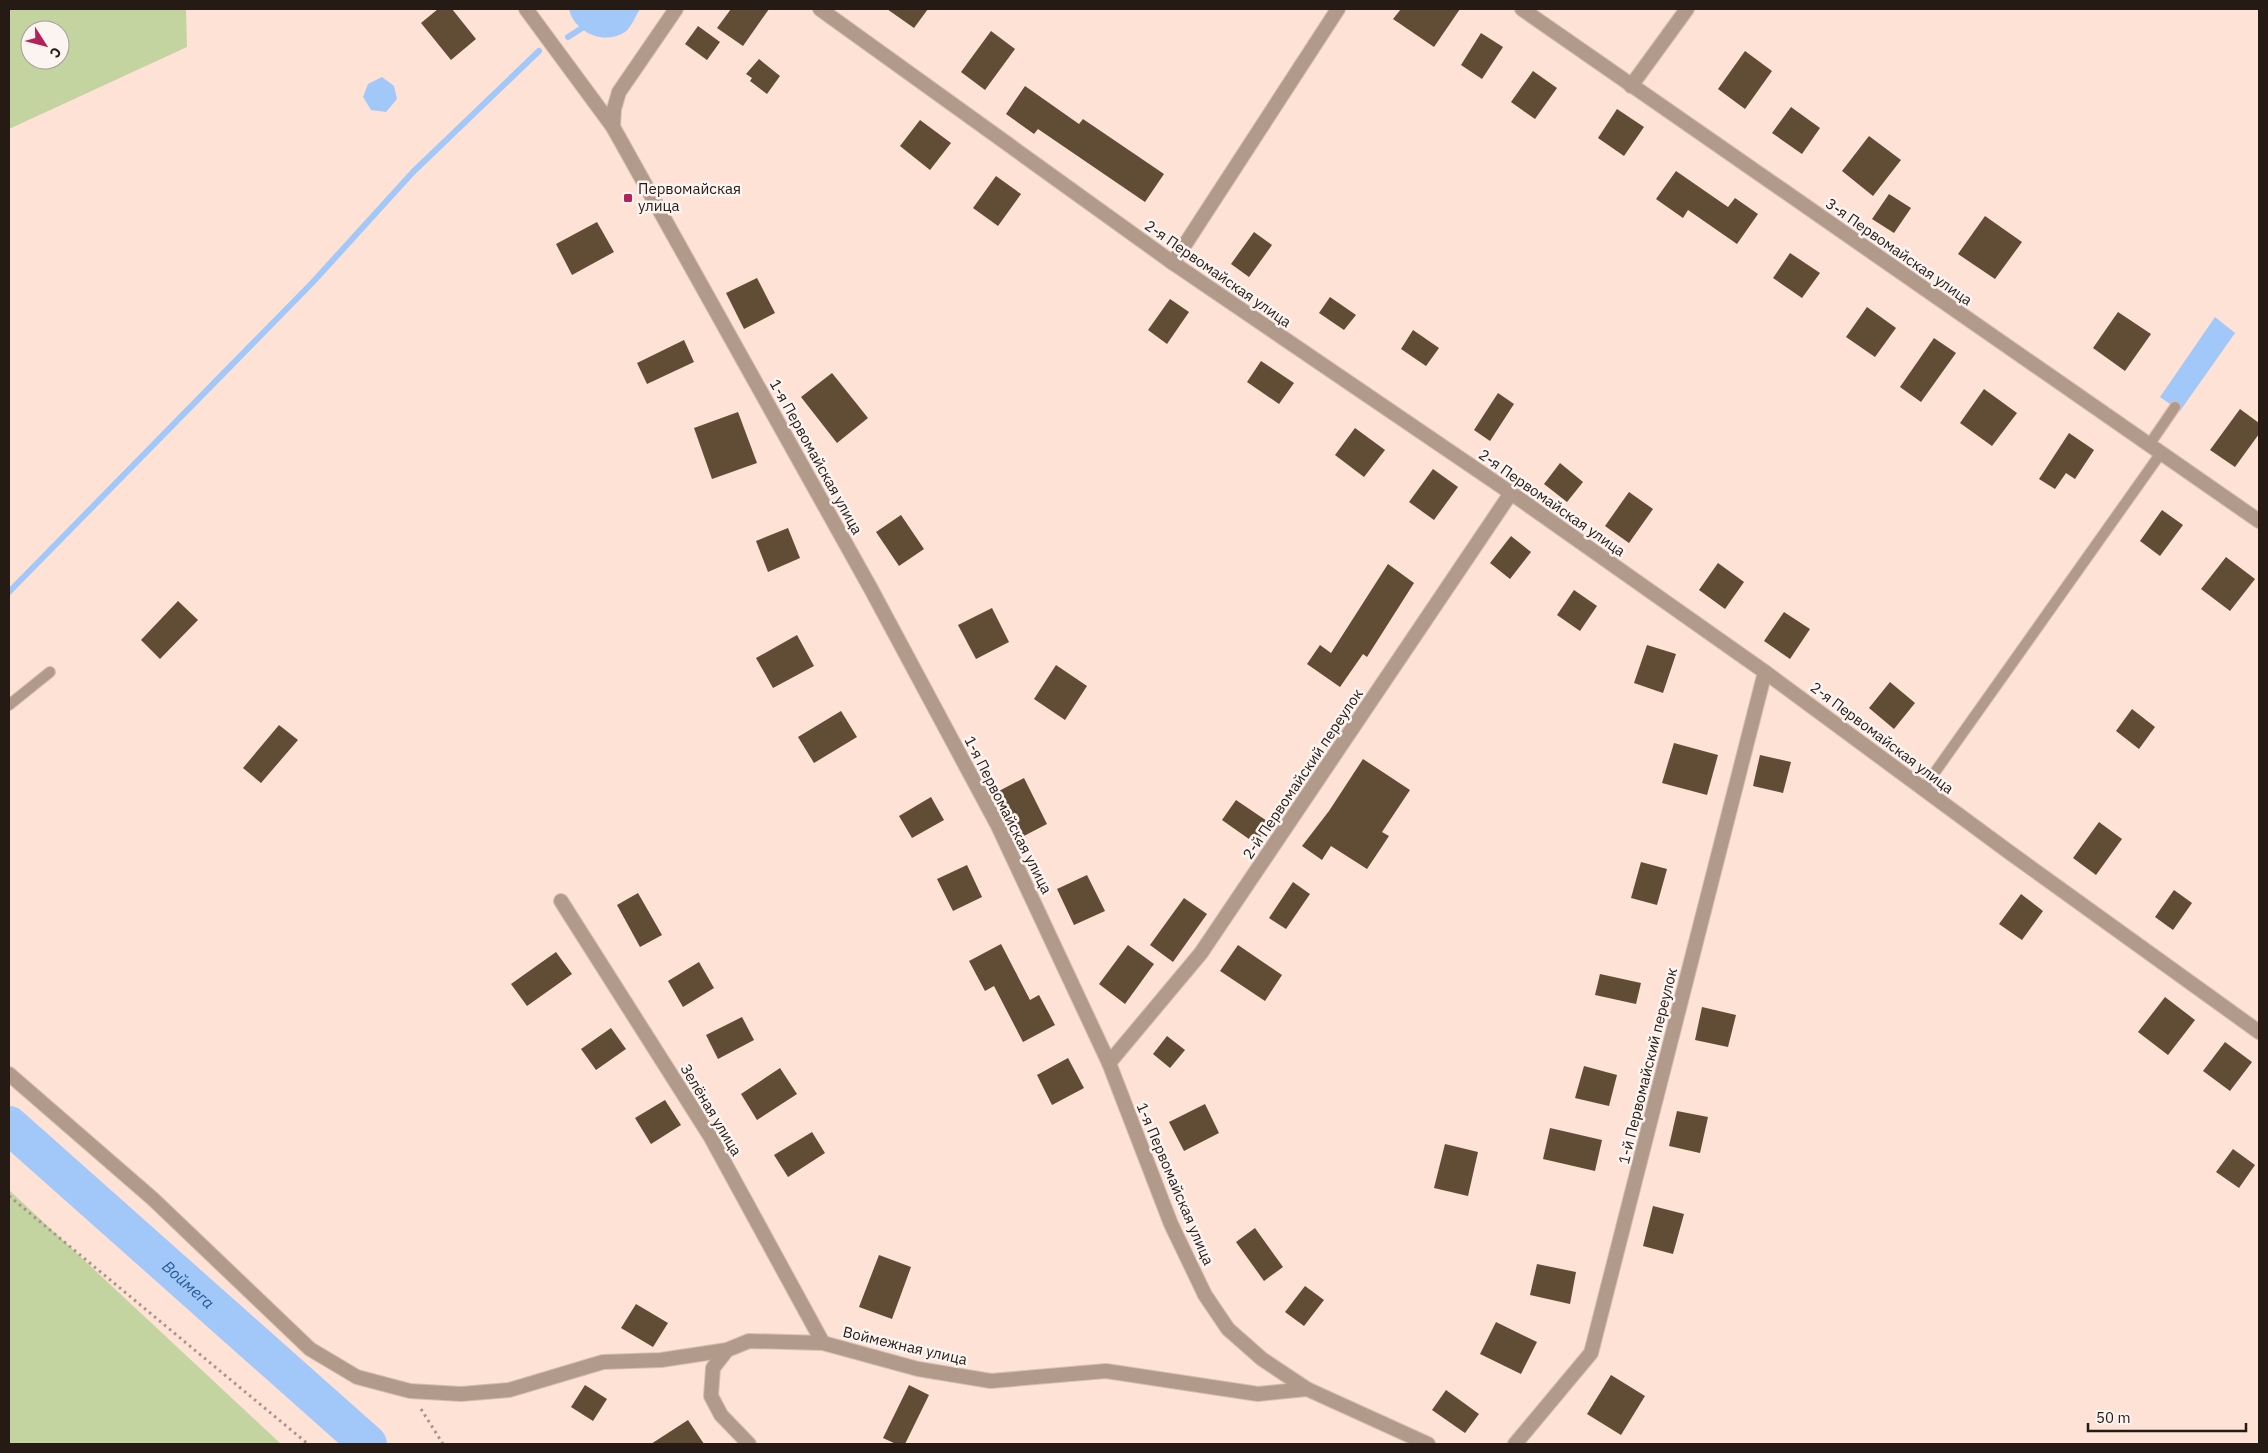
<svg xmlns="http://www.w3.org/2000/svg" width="2268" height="1453" viewBox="0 0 2268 1453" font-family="'IBM Plex Sans',sans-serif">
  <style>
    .green { fill: #c3d4a1; fill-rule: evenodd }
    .water { fill: #a2c8f9 }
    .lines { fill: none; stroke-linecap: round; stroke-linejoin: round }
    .stream { stroke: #a2c8f9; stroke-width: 6 }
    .river { stroke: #a2c8f9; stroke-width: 38 }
    .building { fill: #614c36 }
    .service-casing { stroke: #d6beb2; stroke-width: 12 }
    .minor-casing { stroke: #d6beb2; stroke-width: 16 }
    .path { stroke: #a9948a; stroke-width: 3; stroke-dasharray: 2.5 4; stroke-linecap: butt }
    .service { stroke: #b29a8b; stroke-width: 10 }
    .minor { stroke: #b29a8b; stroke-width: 14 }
    .poi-dot { fill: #b1235a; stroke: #fbf4f0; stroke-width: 2 }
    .labels { text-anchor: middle; stroke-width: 5; stroke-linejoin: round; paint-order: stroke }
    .poi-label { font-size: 15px; fill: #261a15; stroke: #fbf4f0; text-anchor: start }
    .street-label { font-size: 15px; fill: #261a15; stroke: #fbf4f0 }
    .water-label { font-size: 16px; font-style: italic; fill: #285994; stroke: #fbf4f0 }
  </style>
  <rect width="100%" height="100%" fill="#fde2d5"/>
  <g class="green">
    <path d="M9,9H186L187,47L9,129ZM30,30H60V60H30Z"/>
    <polygon points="9,1190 281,1444 9,1444"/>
  </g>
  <g class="water">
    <path d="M569,9H640C636,15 631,28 625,32C604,46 574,32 569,9Z"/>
    <polygon points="382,77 394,86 397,99 386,112 371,110 363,97 368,84"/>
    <polygon points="2215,317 2235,333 2180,411 2160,397"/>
  </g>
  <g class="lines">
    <g class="stream">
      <polyline points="568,37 590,23"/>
      <polyline points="9,592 313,282 413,172 539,51"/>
    </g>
    <path class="river" id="s1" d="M9,1125L368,1444"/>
  </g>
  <g class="building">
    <polygon points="438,9 452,9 476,39 451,60 421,23"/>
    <polygon points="731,9 769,9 743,46 717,28"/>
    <polygon points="887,9 928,9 914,28"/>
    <polygon points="1401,9 1460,9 1434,47 1393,19"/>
    <polygon points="698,26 720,42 707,60 685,44"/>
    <polygon points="991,31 1015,49 985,90 961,72"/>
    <polygon points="1481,33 1503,47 1482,79 1461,65"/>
    <polygon points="1745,51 1772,71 1745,109 1718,89"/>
    <polygon points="759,59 780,76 767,94 750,81 752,78 746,74"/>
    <polygon points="1533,71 1557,88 1535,119 1511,102"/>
    <polygon points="1025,86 1079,124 1083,119 1164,174 1145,202 1038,129 1034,134 1006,114"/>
    <polygon points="1791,107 1820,128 1802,154 1772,133"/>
    <polygon points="1617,109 1644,127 1624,156 1598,138"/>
    <polygon points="920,120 951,143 930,170 900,146"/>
    <polygon points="1869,136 1901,160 1873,196 1842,171"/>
    <polygon points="1676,171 1728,207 1735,198 1758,214 1737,244 1688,210 1683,218 1656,199"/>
    <polygon points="996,176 1021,194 998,226 973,208"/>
    <polygon points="1889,194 1911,208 1894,233 1872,219"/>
    <polygon points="1985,216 2022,242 1995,279 1958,254"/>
    <polygon points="597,222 614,252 572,275 556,244"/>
    <polygon points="1254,232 1272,245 1249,277 1231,264"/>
    <polygon points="1790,253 1820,273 1802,298 1773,278"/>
    <polygon points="757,278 775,313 744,329 726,293"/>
    <polygon points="1330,297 1356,315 1344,330 1319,313"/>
    <polygon points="1170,299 1189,312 1167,344 1148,330"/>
    <polygon points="1867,307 1896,328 1875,357 1846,337"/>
    <polygon points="2118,312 2151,334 2125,371 2093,348"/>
    <polygon points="1413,330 1439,348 1426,366 1401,349"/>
    <polygon points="1934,338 1956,353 1921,402 1900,387"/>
    <polygon points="684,340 694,362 647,384 637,363"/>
    <polygon points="1261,361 1294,383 1279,404 1247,382"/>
    <polygon points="832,373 868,418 837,443 801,397"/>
    <polygon points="1984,389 2017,413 1992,446 1960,423"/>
    <polygon points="1498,393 1514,404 1490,441 1474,430"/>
    <polygon points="2240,409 2259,423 2259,434 2235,467 2210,450"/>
    <polygon points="738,412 757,463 712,479 694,428"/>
    <polygon points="1355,428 1385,450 1364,477 1335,455"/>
    <polygon points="2069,433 2094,450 2075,479 2066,473 2055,489 2039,479"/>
    <polygon points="1560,463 1583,482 1567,502 1544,484"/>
    <polygon points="1433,469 1458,487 1434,520 1409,502"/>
    <polygon points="1629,492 1653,509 1629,543 1605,526"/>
    <polygon points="2162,510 2183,525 2160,556 2140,541"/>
    <polygon points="901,515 924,549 899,566 876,532"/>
    <polygon points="788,528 800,558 768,572 756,541"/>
    <polygon points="1511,536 1531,552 1510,579 1490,563"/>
    <polygon points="2226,557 2255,579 2230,611 2201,589"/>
    <polygon points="1718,563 1744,582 1725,609 1699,590"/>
    <polygon points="1388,564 1414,583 1367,657 1363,654 1340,687 1307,664 1320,645 1331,653"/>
    <polygon points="1574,590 1597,606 1580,631 1557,615"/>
    <polygon points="178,601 198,620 160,659 141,640"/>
    <polygon points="992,608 1009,642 976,659 958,625"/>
    <polygon points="1784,612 1810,629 1790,659 1764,641"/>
    <polygon points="797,635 814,666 773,688 756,658"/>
    <polygon points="1647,645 1676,654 1663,693 1634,683"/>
    <polygon points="1056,665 1087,686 1065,720 1034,699"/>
    <polygon points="1890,682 1915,703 1894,729 1869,708"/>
    <polygon points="2132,709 2155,727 2139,749 2116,731"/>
    <polygon points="841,711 857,737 814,763 798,737"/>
    <polygon points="279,725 298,740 261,783 243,768"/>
    <polygon points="1674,743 1718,755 1707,795 1662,783"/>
    <polygon points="1760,755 1791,762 1783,793 1753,786"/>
    <polygon points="1363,759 1410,790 1382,832 1389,836 1367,869 1331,846 1322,860 1302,846 1329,811"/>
    <polygon points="1024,778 1047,824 1020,838 997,792"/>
    <polygon points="931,797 944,820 912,838 899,816"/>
    <polygon points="1236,800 1270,823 1256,844 1222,820"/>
    <polygon points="2099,822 2122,839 2096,875 2073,858"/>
    <polygon points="1641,862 1667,869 1657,905 1631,898"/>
    <polygon points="967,865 982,897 953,911 937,879"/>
    <polygon points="1087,875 1105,911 1074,925 1057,889"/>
    <polygon points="1293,882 1310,894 1286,929 1269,918"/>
    <polygon points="2174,890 2192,903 2173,930 2155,917"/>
    <polygon points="638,893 662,935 640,947 617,905"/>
    <polygon points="2021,894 2043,911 2022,940 1999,924"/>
    <polygon points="1184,898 1207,914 1173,962 1150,945"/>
    <polygon points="1001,944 1030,1000 1039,995 1055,1025 1023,1042 994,986 985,991 969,961"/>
    <polygon points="1128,945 1154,964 1125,1004 1099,984"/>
    <polygon points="1238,945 1282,975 1265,1001 1220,971"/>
    <polygon points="556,952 572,974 527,1006 511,984"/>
    <polygon points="699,962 714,988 683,1007 668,981"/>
    <polygon points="1600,974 1641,983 1636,1004 1595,995"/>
    <polygon points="2165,997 2195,1020 2168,1055 2138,1032"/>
    <polygon points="1702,1007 1736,1015 1728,1047 1695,1040"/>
    <polygon points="742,1017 754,1040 718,1059 706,1035"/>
    <polygon points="611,1028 626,1049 596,1070 581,1049"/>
    <polygon points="1167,1036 1185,1050 1170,1068 1153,1054"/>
    <polygon points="2225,1042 2252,1062 2230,1091 2203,1071"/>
    <polygon points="1068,1058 1084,1088 1052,1105 1037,1075"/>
    <polygon points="1584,1066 1617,1075 1609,1106 1575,1098"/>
    <polygon points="780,1068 797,1094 757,1120 741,1094"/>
    <polygon points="665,1100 681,1125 651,1144 635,1118"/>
    <polygon points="1205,1104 1219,1133 1184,1151 1169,1122"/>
    <polygon points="1677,1111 1708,1117 1700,1153 1669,1146"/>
    <polygon points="1550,1128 1602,1140 1595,1171 1543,1159"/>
    <polygon points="812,1132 825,1153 788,1177 774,1155"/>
    <polygon points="1445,1144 1478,1152 1468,1196 1434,1188"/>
    <polygon points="2233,1149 2255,1165 2239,1188 2216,1172"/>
    <polygon points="1653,1206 1684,1214 1673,1254 1643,1246"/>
    <polygon points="1255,1228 1283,1267 1264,1281 1236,1242"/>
    <polygon points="879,1255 911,1267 892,1319 859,1307"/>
    <polygon points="1537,1264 1576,1272 1570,1304 1530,1295"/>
    <polygon points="1305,1286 1324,1300 1304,1326 1285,1312"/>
    <polygon points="636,1304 668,1323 653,1347 621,1328"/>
    <polygon points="1496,1322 1537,1342 1521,1374 1480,1354"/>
    <polygon points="1611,1375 1645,1396 1621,1435 1587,1414"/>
    <polygon points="585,1385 607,1399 593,1421 571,1407"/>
    <polygon points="909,1385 929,1395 905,1444 896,1444 883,1438"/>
    <polygon points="1446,1390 1479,1414 1465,1433 1432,1410"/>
    <polygon points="688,1420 704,1444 651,1444"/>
  </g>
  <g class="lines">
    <g class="service-casing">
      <g id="service">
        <polyline points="2149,445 2175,407"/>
        <polyline points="9,705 50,672"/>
        <polyline points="1923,789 2161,453"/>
      </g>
    </g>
    <g class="minor-casing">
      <g id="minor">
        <polyline points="526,9 613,127 871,589 998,826 1109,1063 1171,1224 1205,1295 1228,1329 1262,1359 1307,1389 1428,1444"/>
        <polyline points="820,9 1173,263 1511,493 1765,672 2009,852 2259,1032"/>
        <polyline points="1522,9 2259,521"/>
        <polyline points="1631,86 1687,9"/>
        <polyline points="613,127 614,109 619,92 676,9"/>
        <polyline points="1173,263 1338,9"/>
        <polyline points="561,901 710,1136 823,1343"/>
        <polyline points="1109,1063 1201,953 1511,493"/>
        <polyline points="9,1074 153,1199 310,1349 357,1377 410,1391 461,1394 509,1390 603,1362 661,1360 727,1350"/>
        <polyline points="749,1444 721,1415 711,1396 713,1368 727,1350 749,1341 823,1343 918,1369 991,1381 1106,1371 1258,1394 1307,1389"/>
        <polyline points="1515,1444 1591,1353 1765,672"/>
      </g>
    </g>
    <g class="path">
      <polyline points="9,1196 308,1444"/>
      <polyline points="421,1409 443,1444"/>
    </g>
    <use href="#service" class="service"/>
    <use href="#minor" class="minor"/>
  </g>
  <rect class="poi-dot" x="623" y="193" width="10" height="10" rx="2.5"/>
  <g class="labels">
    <g class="poi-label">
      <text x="638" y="194">Первомайская<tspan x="638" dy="17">улица</tspan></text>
    </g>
    <g class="street-label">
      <text transform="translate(1899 252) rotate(35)" y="5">3-я Первомайская улица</text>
      <text transform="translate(1218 274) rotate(35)" y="5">2-я Первомайская улица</text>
      <text transform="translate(816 457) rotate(61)" y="5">1-я Первомайская улица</text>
      <text transform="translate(1552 503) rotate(35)" y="5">2-я Первомайская улица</text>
      <text transform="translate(1882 738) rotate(37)" y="5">2-я Первомайская улица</text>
      <text transform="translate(1303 774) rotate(-56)" y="5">2-й Первомайский переулок</text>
      <text transform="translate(1008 815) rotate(63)" y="5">1-я Первомайская улица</text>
      <text transform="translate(1648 1066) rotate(-76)" y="5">1-й Первомайский переулок</text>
      <text transform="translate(711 1110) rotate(59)" y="5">Зелёная улица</text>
      <text transform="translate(1175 1184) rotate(67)" y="5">1-я Первомайская улица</text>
      <text transform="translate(905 1346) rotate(13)" y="5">Воймежная улица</text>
    </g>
    <g class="water-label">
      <text dy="6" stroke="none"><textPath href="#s1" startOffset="240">Воймега</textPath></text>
    </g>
  </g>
  <rect width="2268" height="1453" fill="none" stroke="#261a15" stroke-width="20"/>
  <g transform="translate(45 45) rotate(126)"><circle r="24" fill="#fbf4f0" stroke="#a69d98"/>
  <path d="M0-4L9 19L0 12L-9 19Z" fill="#b1235a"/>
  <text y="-8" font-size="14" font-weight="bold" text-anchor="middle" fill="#261a15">С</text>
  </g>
  <path d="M2088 1423v8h158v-8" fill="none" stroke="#261a15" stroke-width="2.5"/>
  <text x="2096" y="1423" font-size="15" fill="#261a15" stroke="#fbf4f0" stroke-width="4" paint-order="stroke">50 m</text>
</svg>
